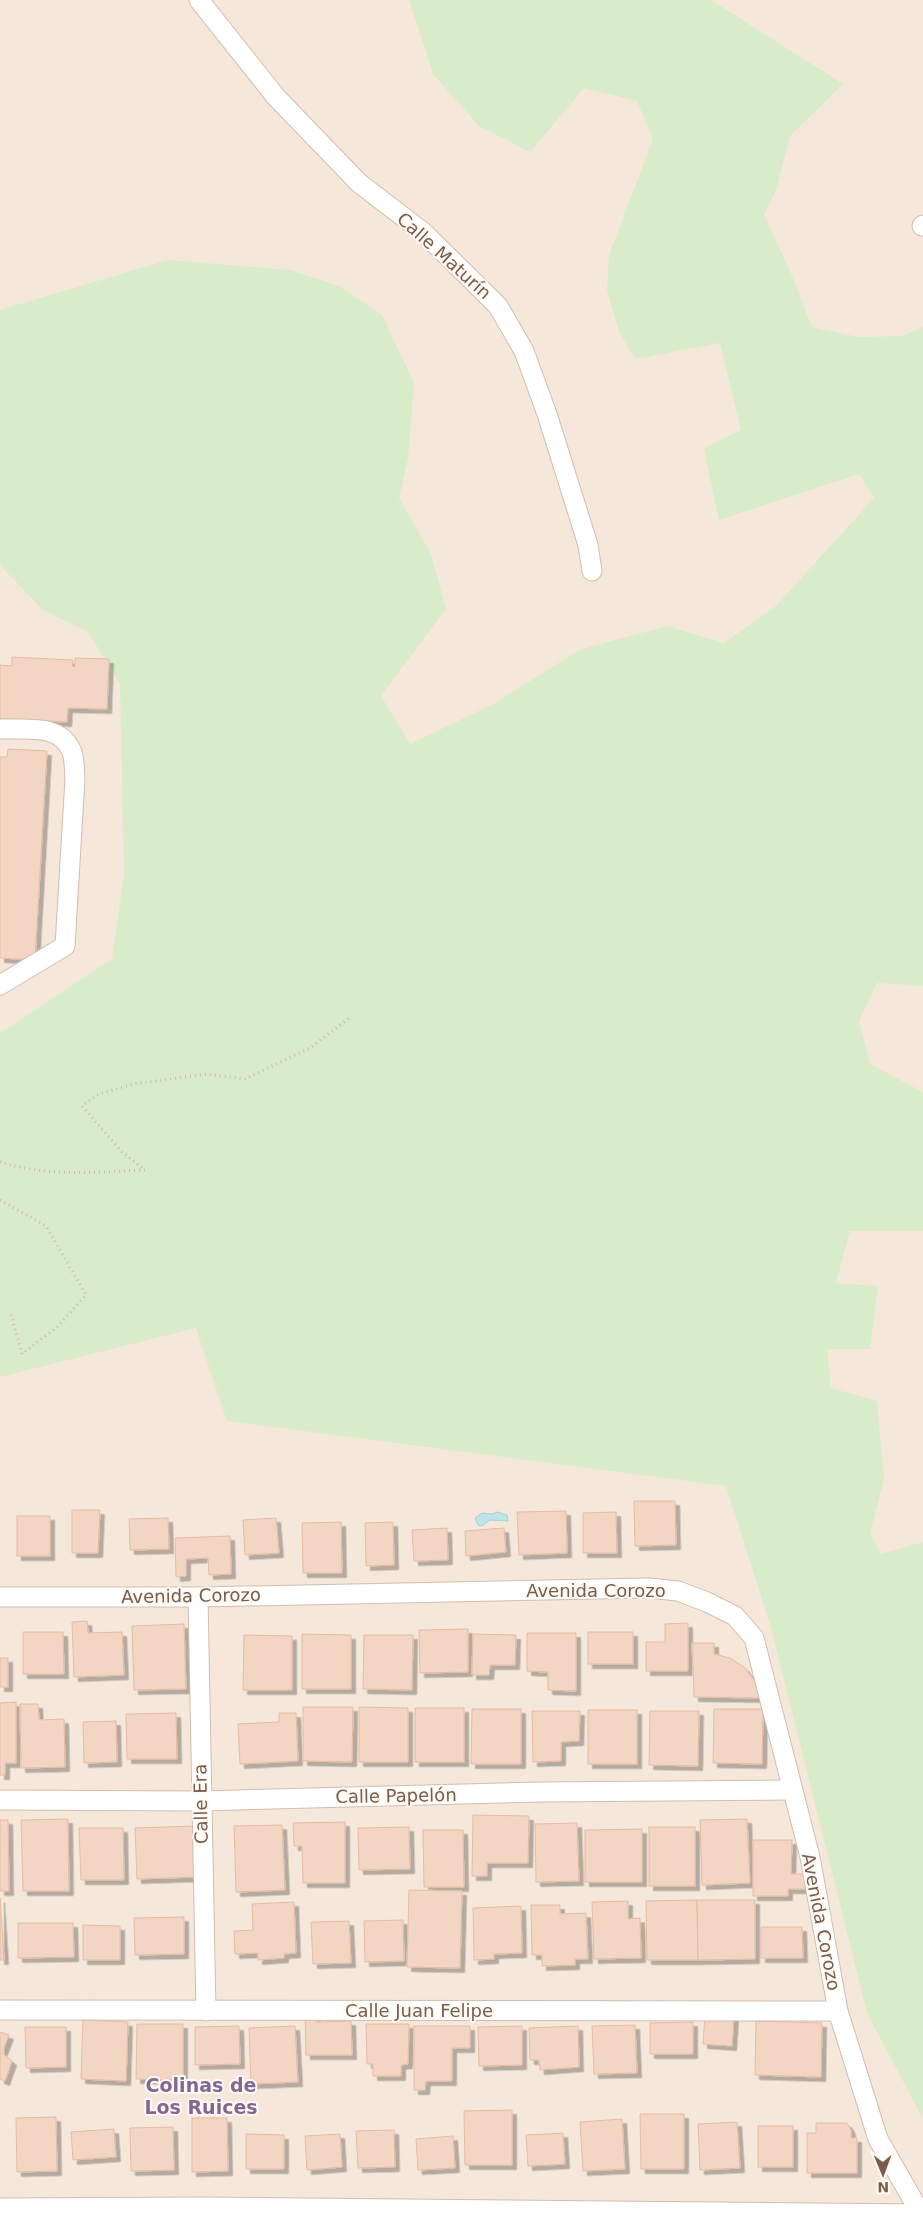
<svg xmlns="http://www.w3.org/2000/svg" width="923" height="2214" viewBox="0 0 923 2214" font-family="'DejaVu Sans',sans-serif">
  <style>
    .residential { fill: #f5e8da }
    .green { fill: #d8ecc9 }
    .water { fill: #bfe3e8; stroke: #a5d3da }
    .building { fill: #f3d5c3; stroke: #e6bba3; filter: url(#shadow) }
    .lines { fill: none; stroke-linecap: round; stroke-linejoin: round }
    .minor-casing { stroke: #d1beb0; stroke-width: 21 }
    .path { stroke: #d9b8a5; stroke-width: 3; stroke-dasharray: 1 4; stroke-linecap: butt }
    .minor { stroke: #fff; stroke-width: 19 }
    .labels { text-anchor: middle; stroke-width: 4; stroke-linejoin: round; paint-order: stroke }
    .street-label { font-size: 18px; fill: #7a5c4d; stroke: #fffaf3 }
    .neighbourhood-label { font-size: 19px; font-weight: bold; fill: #846695; stroke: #fffaf3 }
  </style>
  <defs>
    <filter id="shadow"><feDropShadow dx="4.5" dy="4.5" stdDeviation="0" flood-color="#0004"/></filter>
  </defs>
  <rect width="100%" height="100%" fill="#fdf6ec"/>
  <rect class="residential" x="0" y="0" width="923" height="2214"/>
  <polygon class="green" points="409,0 711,0 843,84 790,136 776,190 764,215 790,271 812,327 858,337 902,336 923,327 923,986 877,983 859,1021 870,1064 923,1092 923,1231 850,1231 836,1283 878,1286 870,1349 827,1349 831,1388 877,1401 884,1479 870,1534 881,1554 923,1542 923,2119 867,2013 770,1624 726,1486 227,1421 196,1328 0,1377 0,1033 112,959 124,875 120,684 88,632 43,610 0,565 0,310 168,260 290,270 339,286 382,315 414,383 408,459 399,498 431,554 446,609 381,696 410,744 495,703 579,650 667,626 724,643 776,606 874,498 859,474 719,520 704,448 741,430 720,343 635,359 620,334 607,291 609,255 653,139 637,101 584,88 530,152 479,126 433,74"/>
  <polygon class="water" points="497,1512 507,1515 508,1521 490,1520 482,1526 478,1525 475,1518 482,1513 492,1514"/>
  <g class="building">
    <polygon points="12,657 73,660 72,666 75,667 75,658 109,659 107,709 68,708 67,722 0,719 0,665 12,666"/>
    <polygon points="8,749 47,751 35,960 0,958 0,757 7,757"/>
    <polygon points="634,1501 675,1501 676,1545 635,1546"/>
    <polygon points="72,1510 100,1510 98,1553 72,1553"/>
    <polygon points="566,1511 567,1553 519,1555 517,1512"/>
    <polygon points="616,1512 617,1553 583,1553 583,1513"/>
    <rect x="17" y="1516" width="33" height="40"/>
    <polygon points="168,1518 169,1549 130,1550 129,1519"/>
    <polygon points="276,1518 279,1553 245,1555 243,1520"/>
    <polygon points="341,1522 342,1573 303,1573 302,1523"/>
    <polygon points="393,1522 394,1565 366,1566 365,1523"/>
    <polygon points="447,1528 448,1560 414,1561 412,1530"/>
    <polygon points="504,1528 506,1552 466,1556 465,1531"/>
    <polygon points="230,1536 231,1574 209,1575 208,1558 186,1559 186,1576 176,1577 175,1538"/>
    <polygon points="87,1621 88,1633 122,1632 124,1675 74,1677 72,1622"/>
    <polygon points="688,1623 688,1671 646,1671 646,1642 665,1642 665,1624"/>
    <polygon points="184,1624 186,1689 134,1690 132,1626"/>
    <polygon points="468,1629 468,1672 420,1673 419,1630"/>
    <polygon points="23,1632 63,1632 64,1674 23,1674"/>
    <rect x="588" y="1632" width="45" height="32"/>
    <polygon points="527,1633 576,1633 576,1691 548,1690 548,1672 527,1671"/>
    <polygon points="302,1634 351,1635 351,1689 302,1689"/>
    <polygon points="473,1634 516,1635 515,1665 490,1665 489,1675 472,1675"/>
    <polygon points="244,1635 292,1636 292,1690 243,1690"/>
    <polygon points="364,1635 413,1635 412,1690 363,1689"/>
    <polygon points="692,1643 714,1643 714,1654 730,1658 744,1667 760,1688 762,1698 694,1697"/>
    <rect x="0" y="1658" width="8" height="29"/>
    <polygon points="16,1702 16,1763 5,1763 5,1775 0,1775 0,1703"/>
    <polygon points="20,1704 38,1704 39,1720 64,1719 65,1767 21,1768"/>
    <polygon points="303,1707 353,1707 352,1762 303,1761"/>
    <polygon points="359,1707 408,1708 408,1762 359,1762"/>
    <rect x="415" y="1708" width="49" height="54"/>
    <polygon points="472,1709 521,1709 521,1764 471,1764"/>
    <polygon points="714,1709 763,1709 762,1764 713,1763"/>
    <rect x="588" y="1710" width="49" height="54"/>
    <polygon points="532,1711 580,1711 579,1741 561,1742 561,1761 533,1762"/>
    <polygon points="650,1711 699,1711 698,1766 649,1765"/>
    <polygon points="176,1713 177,1759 127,1759 126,1714"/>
    <polygon points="279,1713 296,1713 298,1761 240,1764 238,1724 279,1722"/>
    <polygon points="116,1721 117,1762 84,1763 83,1722"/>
    <polygon points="473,1815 529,1816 528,1863 487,1863 487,1876 472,1876"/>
    <polygon points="68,1819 69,1891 23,1891 21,1820"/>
    <polygon points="747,1819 750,1883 702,1885 700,1820"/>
    <polygon points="0,1820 8,1820 9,1891 0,1891"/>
    <polygon points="345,1822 345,1883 303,1883 302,1846 294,1846 293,1823"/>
    <polygon points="577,1823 579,1881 536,1882 535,1824"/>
    <polygon points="282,1825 285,1890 236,1892 234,1826"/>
    <polygon points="195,1826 197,1877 137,1879 135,1828"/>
    <polygon points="409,1827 410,1869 359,1870 358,1828"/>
    <rect x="649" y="1827" width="46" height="59"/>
    <polygon points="79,1828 123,1828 124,1880 81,1880"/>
    <polygon points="642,1829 642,1882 585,1882 585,1830"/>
    <polygon points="423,1830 463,1830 464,1887 424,1887"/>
    <polygon points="753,1840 792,1840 791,1874 805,1874 805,1889 788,1889 788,1896 753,1896"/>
    <polygon points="409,1890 462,1891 460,1968 407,1967"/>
    <polygon points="0,1898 4,1960 0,1960"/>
    <polygon points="697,1900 698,1960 647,1960 646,1901"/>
    <polygon points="697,1900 755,1900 755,1959 698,1960"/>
    <polygon points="628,1901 628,1919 640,1918 641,1958 594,1959 592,1902"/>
    <polygon points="294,1902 296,1953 284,1954 284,1958 258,1960 258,1953 235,1954 234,1931 253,1930 252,1904"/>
    <polygon points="531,1905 560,1905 560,1914 586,1913 588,1959 575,1959 575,1965 542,1966 542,1955 532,1955"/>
    <polygon points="521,1906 522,1953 494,1954 494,1959 474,1960 473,1908"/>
    <polygon points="184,1917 184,1954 135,1955 134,1918"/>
    <polygon points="403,1920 404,1961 365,1962 364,1921"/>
    <polygon points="349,1921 351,1963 313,1964 311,1922"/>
    <polygon points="18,1923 73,1923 74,1957 18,1958"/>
    <polygon points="83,1925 120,1926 120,1960 83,1960"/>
    <polygon points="761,1927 802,1927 803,1958 761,1958"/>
    <polygon points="305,2012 316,2012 316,2022 351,2021 352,2055 306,2055"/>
    <polygon points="705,2014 734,2016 732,2046 703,2044"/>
    <polygon points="83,2020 128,2022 126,2081 81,2079"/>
    <polygon points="756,2021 822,2023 821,2077 755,2075"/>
    <polygon points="693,2022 693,2054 650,2054 650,2023"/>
    <polygon points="137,2024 183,2024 183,2080 136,2079"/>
    <polygon points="366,2024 409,2024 408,2064 401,2065 401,2076 373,2076 373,2064 367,2064"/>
    <polygon points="635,2025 637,2073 594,2074 592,2026"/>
    <polygon points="239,2026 240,2064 195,2065 195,2027"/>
    <polygon points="295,2026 298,2082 251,2084 249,2028"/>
    <polygon points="414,2026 470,2026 470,2048 452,2048 452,2081 426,2081 425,2090 414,2090"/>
    <polygon points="522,2026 522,2065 479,2066 478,2027"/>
    <polygon points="578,2026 579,2067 540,2070 539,2060 530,2060 529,2028"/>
    <polygon points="25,2027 66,2027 66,2067 26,2068"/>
    <polygon points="0,2032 9,2035 2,2053 12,2061 5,2081 0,2079"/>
    <polygon points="512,2110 512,2165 465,2165 464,2111"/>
    <polygon points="640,2114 684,2114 684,2169 641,2169"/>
    <polygon points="56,2117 57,2171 17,2172 16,2118"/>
    <polygon points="192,2118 227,2118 228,2171 192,2172"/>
    <polygon points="622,2119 625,2169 583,2171 580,2122"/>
    <polygon points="737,2122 740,2168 700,2170 698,2124"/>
    <polygon points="816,2123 847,2123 851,2130 851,2138 857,2138 857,2173 807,2173 807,2133 816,2133"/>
    <rect x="758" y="2126" width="35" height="41"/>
    <polygon points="173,2127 174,2170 131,2171 130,2128"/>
    <polygon points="114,2129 116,2157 73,2160 71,2132"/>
    <polygon points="394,2130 395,2167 358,2168 356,2131"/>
    <polygon points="563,2133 565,2164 528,2166 526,2135"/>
    <polygon points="246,2134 284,2135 284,2169 246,2169"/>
    <polygon points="340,2134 342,2167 307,2170 305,2136"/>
    <polygon points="453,2136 455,2168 418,2170 416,2139"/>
  </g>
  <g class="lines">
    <g class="minor-casing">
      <g id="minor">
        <polyline points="199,0 276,97 359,183 423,232 498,306 524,351 547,414 588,545 592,571"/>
        <polyline points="922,226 923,225"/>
        <path d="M0,729C27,730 60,723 72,752C75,760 74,771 75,779L65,946L0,985"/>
        <polyline points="0,1597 198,1597 649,1588 678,1591 707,1602 735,1616 754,1638 810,1857 838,2011 878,2139 921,2214"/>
        <polyline points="198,1597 206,2011"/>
        <polyline points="0,1800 200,1801 541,1792 792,1790"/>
        <polyline points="0,2010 838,2011"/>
        <polyline points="0,2208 204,2207 921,2214"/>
      </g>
    </g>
    <g class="path">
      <path d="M0,1162C46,1177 97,1172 145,1170L122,1152L82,1106L97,1095L133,1084L207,1074L245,1079L310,1048L352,1016"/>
      <polyline points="0,1200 46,1226 86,1295 57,1327 22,1354 10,1311"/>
    </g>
    <use href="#minor" class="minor"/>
  </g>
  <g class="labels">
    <g class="street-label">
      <text transform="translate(444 256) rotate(42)" y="6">Calle Maturín</text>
      <text x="596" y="1597">Avenida Corozo</text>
      <text transform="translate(191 1596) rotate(-1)" y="6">Avenida Corozo</text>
      <text transform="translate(396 1796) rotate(-1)" y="6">Calle Papelón</text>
      <text transform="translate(201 1804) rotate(-91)" y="6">Calle Era</text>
      <text transform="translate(821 1922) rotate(79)" y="6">Avenida Corozo</text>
      <text x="419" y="2017">Calle Juan Felipe</text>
    </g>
    <g class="neighbourhood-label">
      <text x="201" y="2092">Colinas de<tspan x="201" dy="22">Los Ruices</tspan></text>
    </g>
  </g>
  <g transform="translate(883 2174) rotate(179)" stroke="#fffaf3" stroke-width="4" paint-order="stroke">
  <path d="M0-4L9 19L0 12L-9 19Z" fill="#7a5c4d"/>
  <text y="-8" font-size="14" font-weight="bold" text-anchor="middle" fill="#7a5c4d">N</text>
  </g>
</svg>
